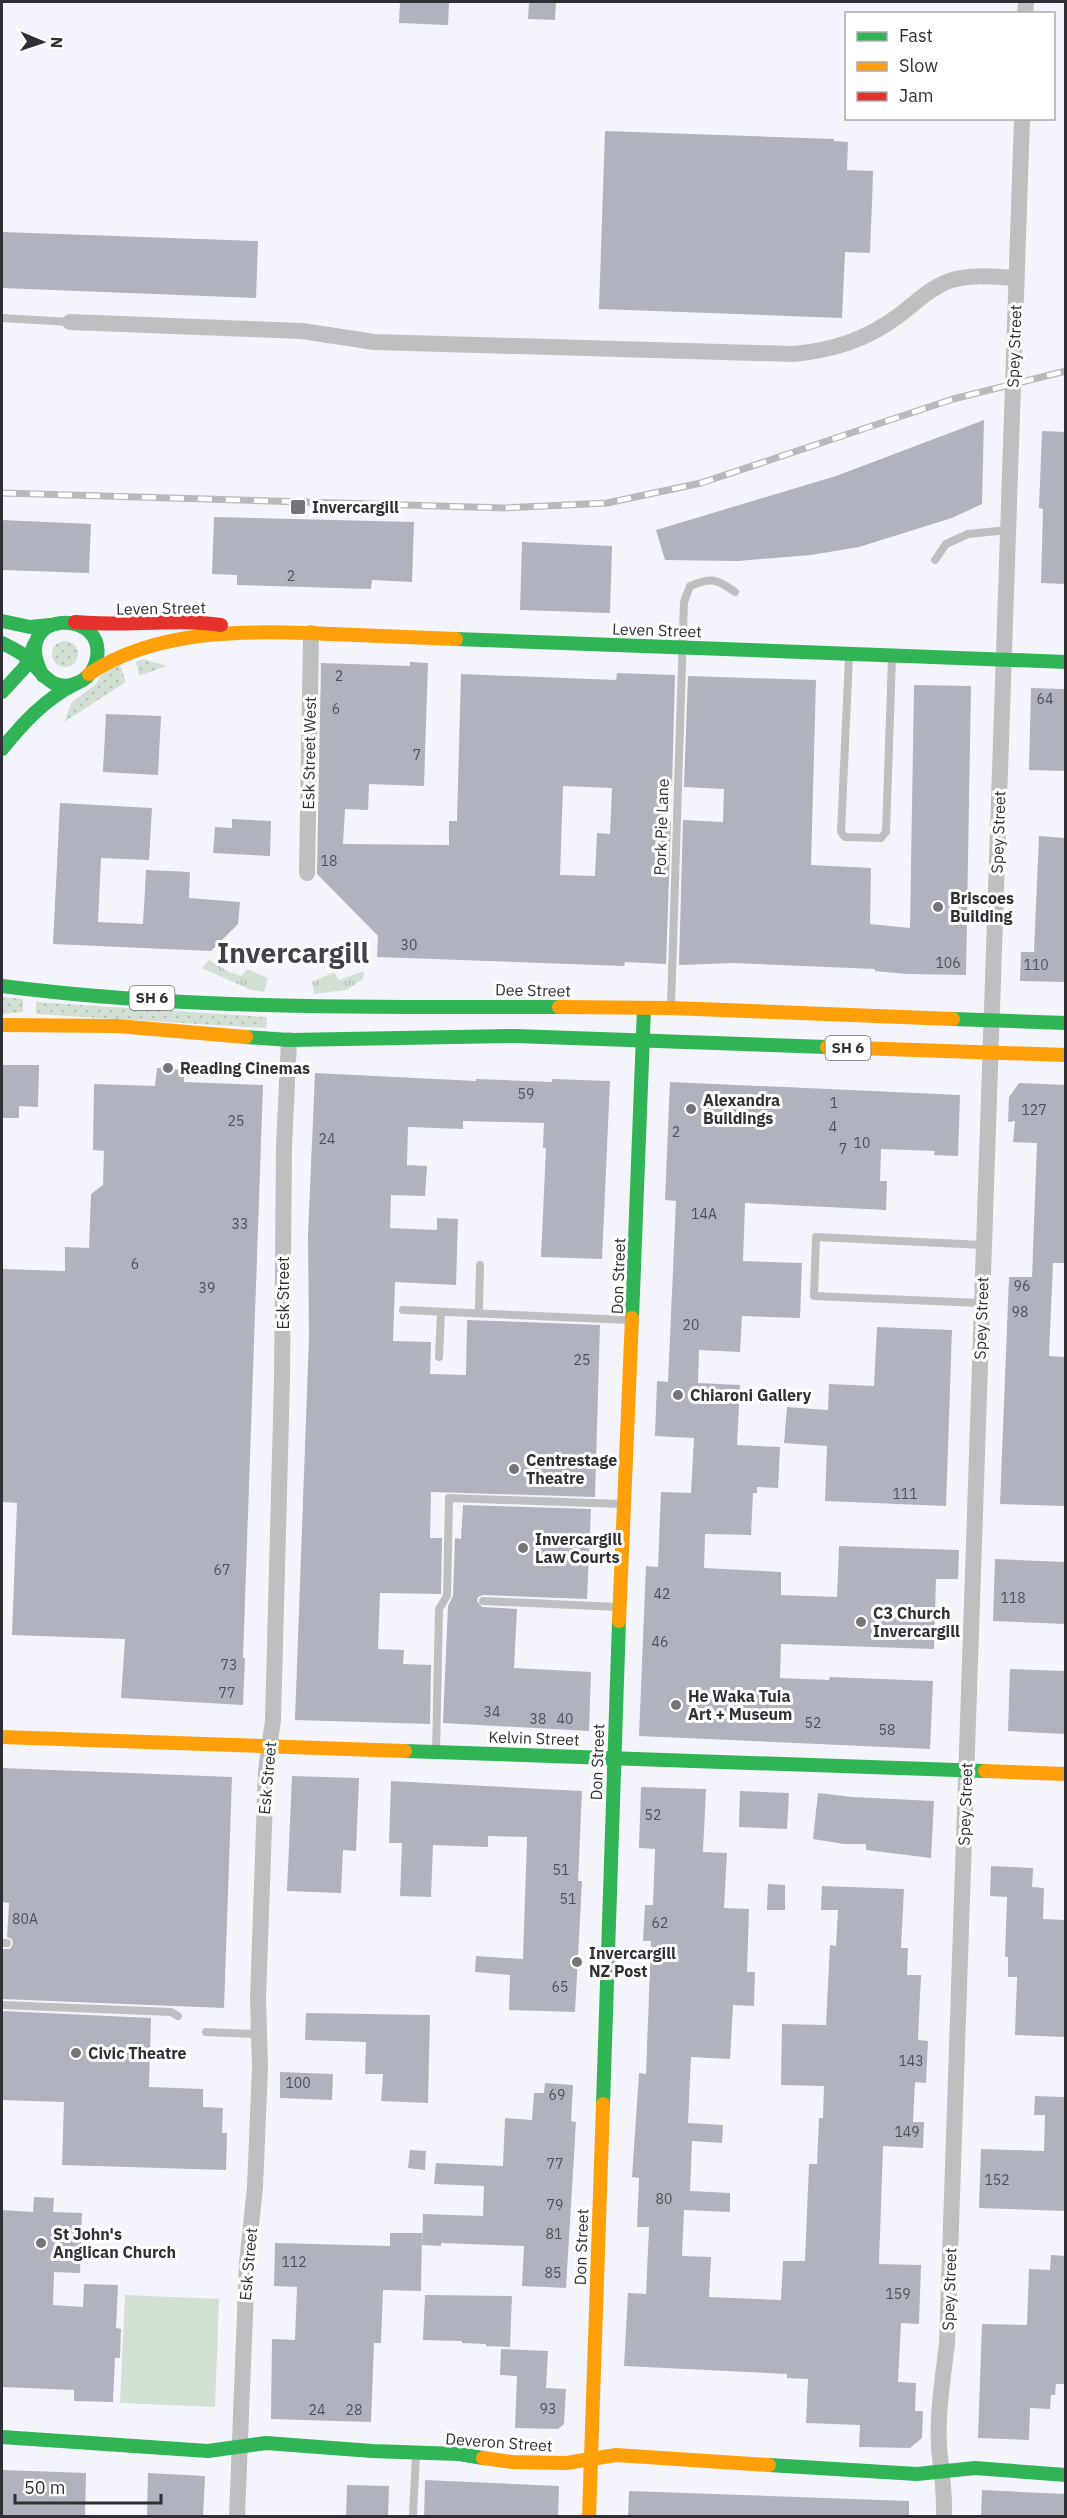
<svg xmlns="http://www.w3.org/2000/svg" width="1067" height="2518" viewBox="0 0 1067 2518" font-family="'IBM Plex Sans',sans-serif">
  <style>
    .grass { fill: url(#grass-tufts) }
    .park { fill: #d1e0d2 }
    .garden { fill: url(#garden-dots) }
    .building { fill: #b0b2bd; fill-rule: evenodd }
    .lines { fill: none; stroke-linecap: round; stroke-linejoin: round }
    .lane { stroke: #bebfc0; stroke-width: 8 }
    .street { stroke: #bebfc0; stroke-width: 16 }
    .fast { stroke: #30b455; stroke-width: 14 }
    .slow { stroke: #ff9f0a; stroke-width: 14 }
    .jam { stroke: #e5322d; stroke-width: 14 }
    .rail-casing { stroke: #b8b9bb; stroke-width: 7 }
    .rail { stroke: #fff; stroke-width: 4.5; stroke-dasharray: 14; stroke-linecap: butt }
    .poi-dot { fill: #74757b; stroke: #fff; stroke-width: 2 }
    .labels { text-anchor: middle; stroke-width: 6; stroke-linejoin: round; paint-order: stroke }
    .number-label { font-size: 14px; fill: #4f5057 }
    .shield { fill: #fff; stroke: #6d6e72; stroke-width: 1.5 }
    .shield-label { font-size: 15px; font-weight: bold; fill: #2f3035 }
    .street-label { font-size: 16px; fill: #2f3035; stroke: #fff }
    .poi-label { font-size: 16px; font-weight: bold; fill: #2f3035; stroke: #fff; text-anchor: start }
    .town-label { font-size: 28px; font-weight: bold; fill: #40424b; stroke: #fff }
  </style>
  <defs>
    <pattern id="grass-tufts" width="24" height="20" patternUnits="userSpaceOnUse" patternTransform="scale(1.5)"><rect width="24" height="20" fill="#d1e0d2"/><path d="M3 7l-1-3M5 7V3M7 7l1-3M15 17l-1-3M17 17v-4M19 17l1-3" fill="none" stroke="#b4c0b5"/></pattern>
    <pattern id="garden-dots" width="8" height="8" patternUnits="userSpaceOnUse" patternTransform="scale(1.5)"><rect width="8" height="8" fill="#d1e0d2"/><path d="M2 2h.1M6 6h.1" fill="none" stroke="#b4c0b5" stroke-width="1.8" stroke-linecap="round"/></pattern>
  </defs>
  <rect width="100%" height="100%" fill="#f4f5fc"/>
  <g class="grass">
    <polygon points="209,960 229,972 241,976 247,969 268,978 264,992 251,990 202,968"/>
    <polygon points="364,971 363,979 346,990 314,994 312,982 334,972 339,980"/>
  </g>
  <polygon class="park" points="125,2295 219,2299 215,2407 120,2403"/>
  <g class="garden">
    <circle cx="65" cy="654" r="13"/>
    <polygon points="143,659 167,666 139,676 136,662"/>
    <polygon points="119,663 126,682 64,722 72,702 94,686 105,671"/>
    <polygon points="2,997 23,999 23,1012 2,1014"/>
    <polygon points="36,1002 267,1017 266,1028 36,1014"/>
  </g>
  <g class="building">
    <polygon points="400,2 449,2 448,25 399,23"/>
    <polygon points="529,2 556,2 555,20 528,19"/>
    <polygon points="605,131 834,139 834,141 848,142 847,170 873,171 872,204 870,253 845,252 842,318 599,309"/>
    <polygon points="2,232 258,241 256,298 2,288"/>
    <polygon points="984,420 982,504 952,518 859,547 811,555 738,561 665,560 656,530 836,476"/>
    <polygon points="1042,431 1065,432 1065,584 1041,583 1043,509 1039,508"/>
    <polygon points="214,517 414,522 412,582 372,580 371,589 237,585 237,575 212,574"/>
    <polygon points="2,520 91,524 89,573 2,570"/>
    <polygon points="522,542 612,546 610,613 520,610"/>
    <path d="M410,662L428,663L424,786L369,784L368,810L345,809L343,844L449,845V821H457L461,674L616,680L617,673L675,675L672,786L667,785L665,819L671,820L666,964L625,962L624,966L377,957L378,936L317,874L321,663L410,666ZM563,786L612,788L610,834L597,833L595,876L560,875Z"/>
    <polygon points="688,676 816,680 811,865 871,868 870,924 910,928 914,685 971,686 966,975 907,974 875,971 875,969 734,963 679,965 683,820 723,822 724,789 684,787"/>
    <polygon points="1031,688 1065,689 1065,771 1029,770"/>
    <polygon points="106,714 161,716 158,775 103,772"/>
    <polygon points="60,803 152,808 149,860 101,858 98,922 143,924 146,870 190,872 189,898 240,902 238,924 211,951 53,944"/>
    <polygon points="232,819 271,821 270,856 213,853 215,827 232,828"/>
    <polygon points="1039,836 1065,838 1065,982 1020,981 1021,952 1034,952"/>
    <polygon points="2,1065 39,1065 38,1107 19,1106 19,1118 2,1118"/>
    <polygon points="157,1068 184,1070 184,1082 263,1085 243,1658 245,1658 243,1705 121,1698 125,1639 12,1635 17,1503 2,1502 2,1269 65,1271 65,1247 89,1248 91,1194 103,1185 104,1151 93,1150 94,1084 155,1086"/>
    <polygon points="315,1073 476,1081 476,1079 552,1082 552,1079 610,1081 602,1259 541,1257 546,1148 543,1148 544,1123 463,1121 463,1129 408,1127 407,1165 427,1166 425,1196 391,1195 390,1228 437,1230 437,1218 458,1219 456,1285 395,1282 393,1341 431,1342 430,1374 466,1375 467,1320 600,1325 595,1497 431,1492 430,1538 442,1538 441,1594 380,1593 378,1649 404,1650 403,1664 431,1665 430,1724 295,1720 309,1337 308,1235"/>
    <polygon points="670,1082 960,1095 958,1156 934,1155 935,1151 881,1149 880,1181 887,1181 886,1210 745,1203 743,1261 802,1263 800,1318 742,1316 740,1352 699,1350 698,1383 740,1385 737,1445 780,1447 778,1488 757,1487 757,1493 753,1493 751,1535 705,1534 704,1568 781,1572 781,1595 837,1597 839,1546 959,1550 958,1579 936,1579 934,1649 781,1644 780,1678 829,1680 830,1677 933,1681 930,1749 639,1736 646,1566 658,1567 661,1492 691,1493 694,1438 655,1436 657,1381 668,1382 676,1201 665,1200"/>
    <polygon points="1019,1083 1065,1085 1065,1263 1053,1263 1049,1356 1065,1357 1065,1506 1000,1504 1009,1277 1032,1277 1037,1143 1013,1142 1015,1121 1008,1122 1009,1097"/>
    <polygon points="877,1327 952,1330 946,1506 825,1501 827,1446 784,1443 787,1407 828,1410 829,1384 874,1386"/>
    <polygon points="463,1505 591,1509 587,1599 483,1595 478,1597 477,1601 482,1607 517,1609 514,1668 591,1672 589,1731 443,1723 448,1606 453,1596 455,1538 461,1539"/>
    <polygon points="995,1559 1065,1562 1065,1624 993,1621"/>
    <polygon points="1010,1669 1065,1671 1065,1734 1008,1731"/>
    <polygon points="2,1768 232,1777 224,2008 2,1999 2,1949 10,1949 13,1944 12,1939 7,1937 9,1903 2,1902"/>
    <polygon points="292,1776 359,1778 356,1851 343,1850 341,1893 287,1891"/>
    <polygon points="391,1781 582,1791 578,1881 582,1881 575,2012 509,2010 510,1975 475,1972 476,1956 523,1959 527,1837 488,1836 488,1847 433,1845 431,1897 400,1896 402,1843 389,1843"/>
    <polygon points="641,1787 706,1789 703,1852 727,1853 724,1908 749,1909 747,1972 755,1972 754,2006 733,2005 730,2059 691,2057 688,2123 723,2125 722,2143 692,2141 690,2191 730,2193 730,2212 684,2210 682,2256 711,2257 709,2297 781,2300 783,2261 805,2261 809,2164 817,2164 819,2118 823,2118 824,2086 781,2085 782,2024 826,2025 830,1945 836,1946 838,1910 821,1910 822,1886 904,1889 901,1948 908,1948 907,1975 921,1975 918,2040 928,2041 926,2083 915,2082 913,2122 924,2122 923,2148 883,2146 879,2264 921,2265 919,2324 901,2323 898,2382 916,2383 915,2411 923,2411 922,2438 910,2448 859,2447 860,2425 806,2423 808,2379 787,2378 787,2374 624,2366 628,2293 646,2294 649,2227 637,2227 639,2178 632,2177 639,2073 646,2074 651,1941 643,1941 645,1905 653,1905 655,1849 639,1848"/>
    <polygon points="740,1791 789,1793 787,1829 739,1827"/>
    <polygon points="818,1793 852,1797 934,1801 931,1858 866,1850 866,1844 844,1844 813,1839"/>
    <polygon points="991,1866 1033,1868 1032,1887 1044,1888 1043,1919 1065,1920 1065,2037 1015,2035 1017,1977 1008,1977 1008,1957 1005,1957 1007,1897 990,1896"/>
    <polygon points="768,1884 785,1885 785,1910 767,1910"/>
    <polygon points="2,2011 151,2018 149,2087 203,2089 203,2107 223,2108 222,2133 227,2133 226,2170 62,2165 64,2102 2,2100"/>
    <polygon points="306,2013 430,2015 428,2103 381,2101 383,2074 365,2074 366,2042 305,2040"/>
    <polygon points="280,2072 333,2074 332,2100 280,2098"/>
    <polygon points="545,2083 573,2085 571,2121 576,2122 566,2288 522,2286 524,2246 441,2243 441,2246 422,2245 423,2214 483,2216 484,2186 434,2184 436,2163 503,2166 505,2118 532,2120 534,2093 544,2093"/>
    <polygon points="1035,2096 1065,2097 1065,2211 979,2208 981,2149 1044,2151 1045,2115 1034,2115"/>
    <polygon points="410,2150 426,2151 425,2170 408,2168"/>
    <polygon points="34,2197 54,2198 53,2212 82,2213 80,2273 54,2272 53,2305 83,2307 84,2284 118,2285 116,2328 121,2329 120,2358 115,2358 113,2402 74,2401 74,2390 2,2387 2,2210 33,2212"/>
    <polygon points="390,2233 422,2233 421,2291 383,2290 381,2343 374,2343 371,2422 271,2419 272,2339 295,2340 297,2287 274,2286 275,2243 390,2246"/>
    <polygon points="1051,2255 1065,2256 1065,2384 1056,2384 1055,2395 1051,2395 1050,2409 1030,2408 1029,2440 978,2438 982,2324 1027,2325 1029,2269 1050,2270"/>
    <polygon points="425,2295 512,2296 510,2347 486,2346 486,2344 462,2343 462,2341 423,2340"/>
    <polygon points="501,2349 548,2351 546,2388 566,2389 564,2424 558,2429 515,2428 517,2376 500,2375"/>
    <polygon points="2,2470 86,2473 85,2517 2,2517"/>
    <polygon points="148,2473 205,2476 203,2517 147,2517"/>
    <polygon points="425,2480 559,2486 558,2517 424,2517"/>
    <polygon points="347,2485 389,2486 388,2517 346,2517"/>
    <polygon points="982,2490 1065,2494 1065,2517 981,2517"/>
    <polygon points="629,2491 909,2501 909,2517 628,2517"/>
  </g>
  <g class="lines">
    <g class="lane">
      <polyline points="2,318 70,322"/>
      <polyline points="935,560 946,544 968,534 1008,530"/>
      <polyline points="849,657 841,832 845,837 881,838 886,832 892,658"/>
      <path d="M671,1005L684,602L690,586C712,577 717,579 735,592"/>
      <polyline points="981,1303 814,1296 816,1237 983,1245"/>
      <polyline points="403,1310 629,1320"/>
      <polyline points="479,1313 480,1265"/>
      <polyline points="439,1357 441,1312"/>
      <polyline points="483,1601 617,1607"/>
      <polyline points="436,1751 439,1609 447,1596 449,1498 621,1504"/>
      <polyline points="2,1943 7,1943"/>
      <polyline points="2,2005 171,2012 178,2016"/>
      <polyline points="206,2032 259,2034"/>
      <polyline points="413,2516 416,2454"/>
    </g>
    <g class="street">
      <polyline points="1025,14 1026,2"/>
      <path d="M70,322L302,331L374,342L794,354C833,350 866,340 898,316C916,303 930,287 952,280C972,274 995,277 1016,278"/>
      <polyline points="307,873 311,633"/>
      <polyline points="237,2516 247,2263 255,2187 260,2068 258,1998 266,1770 273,1720 282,1379 284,1146 289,1040"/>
      <path d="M944,2516C945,2492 941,2470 939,2447C937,2413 943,2377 947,2344L1022,118"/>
    </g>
    <g class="fast">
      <polyline points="2,621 30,627 50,625"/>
      <polyline points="456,639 1066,662"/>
      <path d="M2,643C10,647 19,651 26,657C43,673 54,697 83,680C89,676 94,669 96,662C111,607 6,608 43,676"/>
      <polyline points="2,692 25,667 34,645"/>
      <path d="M2,749C23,723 45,699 75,684"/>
      <path d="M2,986C187,1010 374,1007 559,1007"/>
      <polyline points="953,1019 1066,1023"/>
      <polyline points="246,1037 289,1040 515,1036 827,1047"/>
      <polyline points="632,1318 644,1008"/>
      <polyline points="405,1751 985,1771"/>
      <polyline points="603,2104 619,1621"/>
      <polyline points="2,2437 208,2451 266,2443 372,2451 459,2454 483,2458"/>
      <polyline points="769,2465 917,2474 975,2468 1066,2475"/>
    </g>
    <g class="slow">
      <path d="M89,674C159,627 252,631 332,634C373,636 414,637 456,639"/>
      <polyline points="559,1007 671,1008 953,1019"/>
      <polyline points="2,1025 117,1026 246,1037"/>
      <polyline points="827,1047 1066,1055"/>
      <polyline points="619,1621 632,1318"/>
      <polyline points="2,1737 405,1751"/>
      <polyline points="985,1771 1066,1774"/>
      <polyline points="483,2458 512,2462 566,2463 616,2455 769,2465"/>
      <polyline points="589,2516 603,2104"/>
    </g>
    <path class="jam" d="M75,622C124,627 172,618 221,625"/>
    <g class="rail-casing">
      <polyline id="rail" points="2,493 505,508 607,503 701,483 953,399 1066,371"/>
    </g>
    <use href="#rail" class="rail"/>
  </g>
  <g class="poi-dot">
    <rect x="290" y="499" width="16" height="16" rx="3"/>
    <circle cx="938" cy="907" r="6"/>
    <circle cx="168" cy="1068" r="6"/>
    <circle cx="691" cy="1109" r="6"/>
    <circle cx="678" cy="1395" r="6"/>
    <circle cx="514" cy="1469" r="6"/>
    <circle cx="523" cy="1548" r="6"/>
    <circle cx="861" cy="1622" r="6"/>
    <circle cx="676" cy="1705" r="6"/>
    <circle cx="577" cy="1962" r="6"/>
    <circle cx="76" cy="2053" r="6"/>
    <circle cx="41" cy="2243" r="6"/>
  </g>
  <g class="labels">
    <g class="number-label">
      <text x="291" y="581">2</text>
      <text x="339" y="681">2</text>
      <text x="1045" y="704">64</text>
      <text x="336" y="714">6</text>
      <text x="417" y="760">7</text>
      <text x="329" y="866">18</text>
      <text x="409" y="950">30</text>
      <text x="948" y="968">106</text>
      <text x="1036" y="970">110</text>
      <text x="526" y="1099">59</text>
      <text x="834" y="1108">1</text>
      <text x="1034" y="1115">127</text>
      <text x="236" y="1126">25</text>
      <text x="833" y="1132">4</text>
      <text x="676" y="1137">2</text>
      <text x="327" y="1144">24</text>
      <text x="862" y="1148">10</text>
      <text x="843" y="1154">7</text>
      <text x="704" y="1219">14A</text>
      <text x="240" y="1229">33</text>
      <text x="135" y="1269">6</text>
      <text x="1022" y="1291">96</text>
      <text x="207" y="1293">39</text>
      <text x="1020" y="1317">98</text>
      <text x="691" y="1330">20</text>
      <text x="582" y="1365">25</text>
      <text x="905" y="1499">111</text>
      <text x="222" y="1575">67</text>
      <text x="662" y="1599">42</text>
      <text x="1013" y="1603">118</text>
      <text x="660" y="1647">46</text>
      <text x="229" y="1670">73</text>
      <text x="227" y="1698">77</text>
      <text x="492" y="1717">34</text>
      <text x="538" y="1724">38</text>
      <text x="565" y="1724">40</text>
      <text x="813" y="1728">52</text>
      <text x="887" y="1735">58</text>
      <text x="653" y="1820">52</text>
      <text x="561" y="1875">51</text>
      <text x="568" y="1904">51</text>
      <text x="25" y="1924">80A</text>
      <text x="660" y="1928">62</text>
      <text x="560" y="1992">65</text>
      <text x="911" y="2066">143</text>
      <text x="298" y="2088">100</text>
      <text x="557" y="2100">69</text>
      <text x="907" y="2137">149</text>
      <text x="555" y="2169">77</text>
      <text x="997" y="2185">152</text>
      <text x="664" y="2204">80</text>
      <text x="555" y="2210">79</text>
      <text x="554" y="2239">81</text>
      <text x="294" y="2267">112</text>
      <text x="553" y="2278">85</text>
      <text x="898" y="2299">159</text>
      <text x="548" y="2414">93</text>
      <text x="317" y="2415">24</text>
      <text x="354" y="2415">28</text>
    </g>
    <g class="shield">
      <rect x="129.5" y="986" width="45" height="24" rx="4.5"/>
      <rect x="825.5" y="1036" width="45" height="24" rx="4.5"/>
    </g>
    <g class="shield-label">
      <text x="152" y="1003">SH 6</text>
      <text x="848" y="1053">SH 6</text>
    </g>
    <g class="street-label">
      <text transform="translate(1014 346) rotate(-88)" y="6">Spey Street</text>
      <text transform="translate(161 608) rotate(-1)" y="6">Leven Street</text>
      <text transform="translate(657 630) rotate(2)" y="6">Leven Street</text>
      <text transform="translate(309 753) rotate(-89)" y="6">Esk Street West</text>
      <text transform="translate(661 827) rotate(-88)" y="6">Pork Pie Lane</text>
      <text transform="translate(998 832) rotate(-88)" y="6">Spey Street</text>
      <text transform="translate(533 990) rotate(1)" y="6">Dee Street</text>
      <text transform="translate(618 1276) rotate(-88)" y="6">Don Street</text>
      <text transform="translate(283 1293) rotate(-90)" y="6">Esk Street</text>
      <text transform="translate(981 1318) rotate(-88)" y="6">Spey Street</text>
      <text transform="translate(534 1738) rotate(2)" y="6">Kelvin Street</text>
      <text transform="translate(597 1762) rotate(-88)" y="6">Don Street</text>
      <text transform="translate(267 1778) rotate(-85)" y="6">Esk Street</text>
      <text transform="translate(965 1804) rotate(-88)" y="6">Spey Street</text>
      <text transform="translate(581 2247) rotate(-88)" y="6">Don Street</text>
      <text transform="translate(248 2264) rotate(-85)" y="6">Esk Street</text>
      <text transform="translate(949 2289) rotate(-88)" y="6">Spey Street</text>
      <text transform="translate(499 2442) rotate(4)" y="6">Deveron Street</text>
    </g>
    <g class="poi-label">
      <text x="312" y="513">Invercargill</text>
      <text x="950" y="904">Briscoes<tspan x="950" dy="18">Building</tspan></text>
      <text x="180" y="1074">Reading Cinemas</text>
      <text x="703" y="1106">Alexandra<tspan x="703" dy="18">Buildings</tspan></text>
      <text x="690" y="1401">Chiaroni Gallery</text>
      <text x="526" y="1466">Centrestage<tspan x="526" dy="18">Theatre</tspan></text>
      <text x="535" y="1545">Invercargill<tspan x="535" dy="18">Law Courts</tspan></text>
      <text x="873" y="1619">C3 Church<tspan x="873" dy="18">Invercargill</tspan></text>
      <text x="688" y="1702">He Waka Tuia<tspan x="688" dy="18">Art + Museum</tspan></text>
      <text x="589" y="1959">Invercargill<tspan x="589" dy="18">NZ Post</tspan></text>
      <text x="88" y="2059">Civic Theatre</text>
      <text x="53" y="2240">St John's<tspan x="53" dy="18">Anglican Church</tspan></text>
    </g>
    <g class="town-label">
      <text x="293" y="963">Invercargill</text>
    </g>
  </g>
  <rect width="1067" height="2518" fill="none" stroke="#2f3035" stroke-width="6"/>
  <rect x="845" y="12" width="210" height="108" fill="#ffffff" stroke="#acacae" stroke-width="1.5"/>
  <rect x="857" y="32" width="30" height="9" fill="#30b455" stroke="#acacae" stroke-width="1.5"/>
  <text x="899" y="42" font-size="18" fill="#2f3035">Fast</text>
  <rect x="857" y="62" width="30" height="9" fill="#ff9f0a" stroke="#acacae" stroke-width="1.5"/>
  <text x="899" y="72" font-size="18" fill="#2f3035">Slow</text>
  <rect x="857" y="92" width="30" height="9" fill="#e5322d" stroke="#acacae" stroke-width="1.5"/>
  <text x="899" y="102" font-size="18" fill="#2f3035">Jam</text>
  <g transform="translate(42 42) rotate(92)" stroke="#ffffff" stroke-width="4.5" paint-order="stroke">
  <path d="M0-4.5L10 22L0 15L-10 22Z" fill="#2f3035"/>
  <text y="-9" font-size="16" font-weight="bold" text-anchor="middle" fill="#2f3035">N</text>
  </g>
  <path d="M15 2494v9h146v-9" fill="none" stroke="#2f3035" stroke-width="3"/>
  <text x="24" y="2494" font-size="18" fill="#2f3035" stroke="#ffffff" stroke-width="4.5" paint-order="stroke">50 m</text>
</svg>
